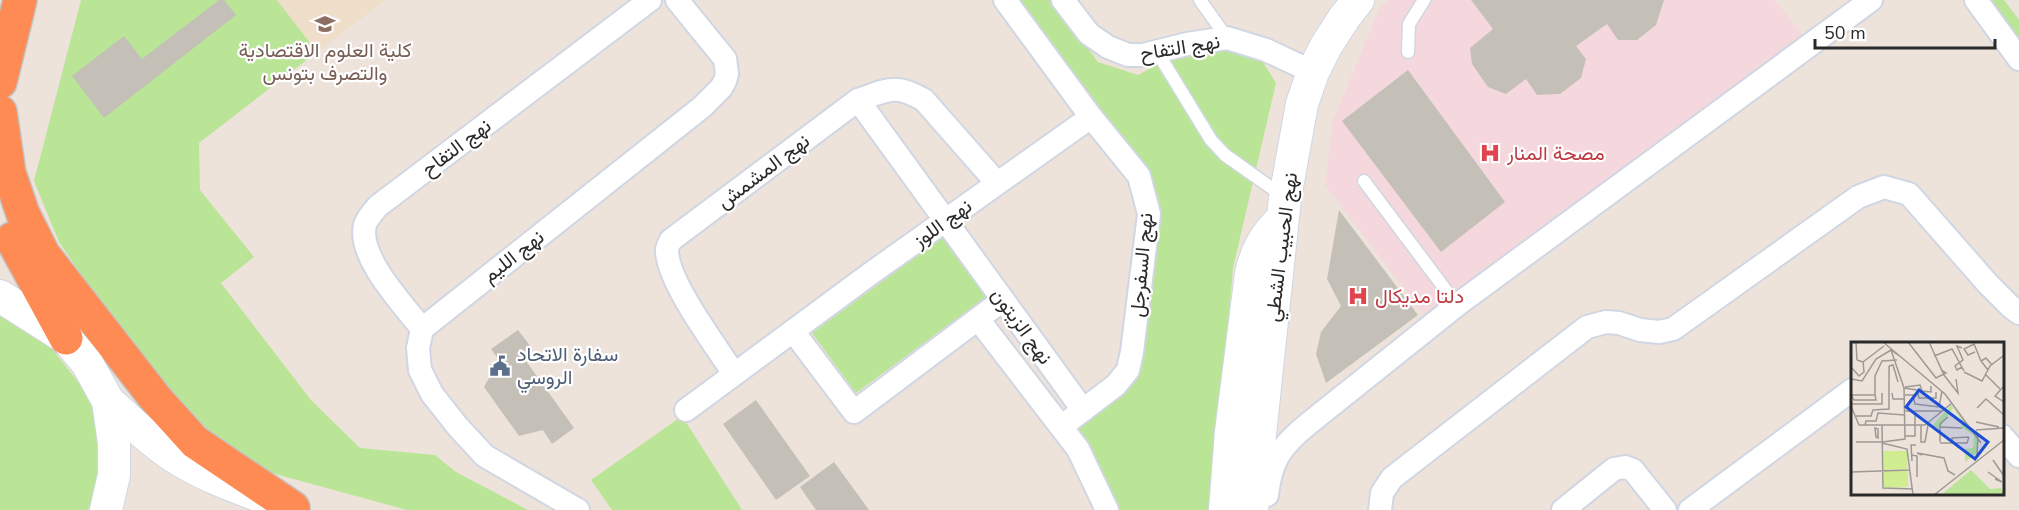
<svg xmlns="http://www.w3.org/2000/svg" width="2019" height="510" viewBox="0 0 2019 510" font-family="'Nunito Sans',Vazirmatn,sans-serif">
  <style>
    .education { fill: #efdfca }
    .medical { fill: #f4d8dd }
    .green { fill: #bae596 }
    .building { fill: #c4bfb7 }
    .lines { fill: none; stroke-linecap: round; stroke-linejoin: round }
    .lane-casing { stroke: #d1d6e3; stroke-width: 15 }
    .street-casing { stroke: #d1d6e3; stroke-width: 26 }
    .secondary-casing { stroke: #d1d6e3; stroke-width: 34 }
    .highway-casing { stroke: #c3c3c3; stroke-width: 36 }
    .lane { stroke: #fff; stroke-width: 12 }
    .street { stroke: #fff; stroke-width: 22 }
    .secondary { stroke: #fff; stroke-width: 32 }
    .highway { stroke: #ff8b54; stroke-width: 33 }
    .labels { text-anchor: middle; stroke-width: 4.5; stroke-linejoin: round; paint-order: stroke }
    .street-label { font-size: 20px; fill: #2a2a2a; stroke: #fff }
    .education-label { font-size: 20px; fill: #785e54; stroke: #fff }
    .health-label { font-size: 20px; fill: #be3a42; stroke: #fff; text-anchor: start }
    .service-label { font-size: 20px; fill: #4e5e75; stroke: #fff; text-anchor: start }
    .inset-road { fill: none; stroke: #9f9994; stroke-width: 1.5 }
    .view { fill: #1d4ed8; fill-opacity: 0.15; stroke: #1d4ed8; stroke-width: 3 }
    .inset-edge { fill: none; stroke: #2a2a2a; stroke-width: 3 }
  </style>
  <rect width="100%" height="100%" fill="#ede3db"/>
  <polygon class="education" points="277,0 386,0 317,52"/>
  <polygon class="medical" points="1389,0 1775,0 1804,37 1428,320 1325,185 1333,120 1380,8"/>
  <g class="green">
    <polygon points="81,0 277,0 317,52 199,143 200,190 254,257 221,283 311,400 360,448 435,455 456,472 528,510 407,510 268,472 215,437 153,372 94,293 59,242 34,181"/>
    <polygon points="1014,0 1053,0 1098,62 1138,75 1177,54 1228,46 1261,59 1276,83 1233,268 1213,510 1113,510 1077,424 1135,378 1157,194"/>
    <polygon points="1989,0 2004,0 2019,20 2019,41"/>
    <polygon points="943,237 986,297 856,393 812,333"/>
    <polygon points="0,316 52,349 87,393 99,427 100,483 88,510 0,510"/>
    <polygon points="682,416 742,510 612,510 591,480"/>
  </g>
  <g class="building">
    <polygon points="219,0 224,0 236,15 104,118 72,76 124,36 142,59"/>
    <polygon points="1471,0 1664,0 1656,25 1637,40 1618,40 1607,24 1576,46 1586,59 1581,78 1560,94 1537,95 1526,79 1506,94 1488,87 1472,64 1470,48 1493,29"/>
    <polygon points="1408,70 1505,202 1441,252 1342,121"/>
    <polygon points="1339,210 1418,315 1326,383 1316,354 1321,332 1341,306 1327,279"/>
    <polygon points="518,330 531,347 521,354 574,428 552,444 543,430 519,436 484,387 499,360 491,349"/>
    <polygon points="756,400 810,476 776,500 723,424"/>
    <polygon points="834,462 869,510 816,510 800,487"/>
  </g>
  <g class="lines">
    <g class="lane-casing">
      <g id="lane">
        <polyline points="1200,0 1227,38"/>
        <polyline points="1156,50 1211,140 1225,155 1283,196"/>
        <polyline points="1408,52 1409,24 1424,0"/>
        <polyline points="1364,181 1457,305"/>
      </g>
    </g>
    <g class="street-casing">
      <g id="street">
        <polyline points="1005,0 1091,117 1139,176 1149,214 1132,352 1128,370 1116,385 1062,426"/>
        <polyline points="1063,0 1089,34 1108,47 1128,55 1143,55 1187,44 1227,38 1266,50 1313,72"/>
        <polyline points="1976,0 2019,59"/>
        <polyline points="858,100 1083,410"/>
        <polyline points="978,319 1078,449 1107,510"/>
        <path d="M422,329C404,305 357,257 365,225C367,218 373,212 378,206L650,0"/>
        <polyline points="793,331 854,412 1003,300"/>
        <path d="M734,374C716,346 669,284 667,252C666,248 669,244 671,240L858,100C888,90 895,83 924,100L997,183"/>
        <polyline points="686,410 870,274 1091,117"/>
        <polyline points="2002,436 2019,456"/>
        <path d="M1267,495C1271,460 1281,446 1308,424L1457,305L1871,0"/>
        <polyline points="578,510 485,456 458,427 432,394 420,370 418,348 422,329 702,107 721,88 725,81 727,74 725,59 677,0"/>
        <polyline points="1380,510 1382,493 1392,478 1587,327 1606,322 1619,323 1640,330 1659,332 1673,329 1858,197 1884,187 1909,194 1988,284 2010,306 2019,313"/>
        <polyline points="1563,510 1614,469 1625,467 1633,470 1665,510"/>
        <polyline points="1690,510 1852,390"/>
      </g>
    </g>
    <g class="secondary-casing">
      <g id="secondary">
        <polyline points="0,296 66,338 87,363 108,401 114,443 114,475 106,510"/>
        <path d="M108,401C132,422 155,446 183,462C210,478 239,488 268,499"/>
        <path d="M1225,510L1231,432L1251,274C1256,251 1265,235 1282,219"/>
        <polyline points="1252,510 1285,198 1302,104 1313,72 1326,46 1344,18 1358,0"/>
      </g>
    </g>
    <g class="highway-casing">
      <g id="highway">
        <polyline points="0,82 20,0"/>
        <polyline points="0,112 9,173 23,214 43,254 156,399 195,442 293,508"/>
        <polyline points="12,239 66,338"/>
      </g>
    </g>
    <use href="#lane" class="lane"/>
    <use href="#street" class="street"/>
    <use href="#secondary" class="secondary"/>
    <use href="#highway" class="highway"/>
  </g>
  <defs>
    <g id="university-bare" transform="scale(1.62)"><path d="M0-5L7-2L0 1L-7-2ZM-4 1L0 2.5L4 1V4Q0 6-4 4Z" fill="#8d6e63" stroke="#fff" stroke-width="2.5" paint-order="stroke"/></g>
    <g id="hospital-bare" transform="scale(1.62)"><path d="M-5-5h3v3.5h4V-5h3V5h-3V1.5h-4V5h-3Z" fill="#e0444e" stroke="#fff" stroke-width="2.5" paint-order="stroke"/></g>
    <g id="civic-bare" transform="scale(1.62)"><path d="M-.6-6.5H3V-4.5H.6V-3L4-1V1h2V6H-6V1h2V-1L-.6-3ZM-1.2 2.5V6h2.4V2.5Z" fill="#5c6f8a" stroke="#fff" stroke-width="2.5" paint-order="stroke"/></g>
  </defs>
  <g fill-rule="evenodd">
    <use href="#university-bare" x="325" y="24"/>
    <use href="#hospital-bare" x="1490" y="153"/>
    <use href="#hospital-bare" x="1358" y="296"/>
    <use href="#civic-bare" x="500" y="366"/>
  </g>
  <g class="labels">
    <g class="street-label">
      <text transform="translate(1180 47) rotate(-9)" y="7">نهج التفاح</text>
      <text transform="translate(456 147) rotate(-37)" y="7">نهج التفاح</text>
      <text transform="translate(763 171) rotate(-37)" y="7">نهج المشمش</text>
      <text transform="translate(942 223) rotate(-36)" y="7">نهج اللوز</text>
      <text transform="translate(1281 247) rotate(-83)" y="7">نهج الحبيب الشطي</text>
      <text transform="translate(513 256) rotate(-38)" y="7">نهج الليم</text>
      <text transform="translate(1141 265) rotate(-85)" y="7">نهج السفرجل</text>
      <text transform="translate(1022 326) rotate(54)" y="7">نهج الزيتون</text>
    </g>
    <g class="education-label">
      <text x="325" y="57">كلية العلوم الاقتصادية<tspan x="325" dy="23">والتصرف بتونس</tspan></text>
    </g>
    <g class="health-label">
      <text x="1507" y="160">مصحة المنار</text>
      <text x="1375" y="303">دلتا مديكال</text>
    </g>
    <g class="service-label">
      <text x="517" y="361">سفارة الاتحاد<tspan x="517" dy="23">الروسي</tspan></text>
    </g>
  </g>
  <g transform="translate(1851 342)">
    <rect width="153" height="153" fill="#ede3db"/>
    <path d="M100,63L127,94V110L114,120V107L122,106L123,93L111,86L110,77L102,66L88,87L82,83ZM120,128L139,147L150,146L153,153H90Z" fill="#bae596"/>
    <path d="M32,109H56V127L33,128ZM57,128V145L33,146V129Z" fill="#d0ed91"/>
    <path class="inset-road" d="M5,0L6,18M32,0L94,52L130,101M57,0L85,36L95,31L90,28M78,0L93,33L107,51L105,37M111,6L106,4L112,18L104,24L106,28L111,25M124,10L117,13L113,7L123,2L130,19M83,14L101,7L113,29M6,18L12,20L33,4M38,24L42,23L47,40M0,25L8,34L13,30L12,19M137,28L130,19L135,16L141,23M113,30L131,39L139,24L152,14M135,33L149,47M0,37L11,39L25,17L40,8M153,44L144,54L153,60M54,45L69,43L71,49L80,50V44M53,46L66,48L68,56H85V50M41,51L42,57H54M0,53H24V34L31,19L46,18M0,53L3,58H25L24,53M54,53H62L64,62L88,65L91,49M0,62H31V51M0,64L8,83H74L101,61M126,66L135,57L153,73M54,69H92M5,74H20L22,68L38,67V24M125,80L148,85M14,83L15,79H25L27,71L54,73M31,83L32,146L62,147M70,83V100H74L77,83M89,85L111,86M24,86L27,87V96L25,95ZM125,88L153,86M54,94H64V73M5,100H31M31,100L54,97L53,46L40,8L47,13M89,100V82L97,75M31,101L56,107L62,153M89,101H116L118,95M101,101V96L118,95M61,113L66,114V135M71,113L66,111L93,116L97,129L104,133M126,114L127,92M142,118L153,134M61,119L60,103H65M0,130L58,128M137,130L151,140L144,137M83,153L153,98"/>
    <path class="view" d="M68,48L137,100L124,117L55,65Z"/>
    <rect width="153" height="153" class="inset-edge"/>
  </g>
  <path d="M1815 39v9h180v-9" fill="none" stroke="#2a2a2a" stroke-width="3"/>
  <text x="1824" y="39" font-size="18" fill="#2a2a2a" stroke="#ffffff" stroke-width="4.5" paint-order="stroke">50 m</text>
</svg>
